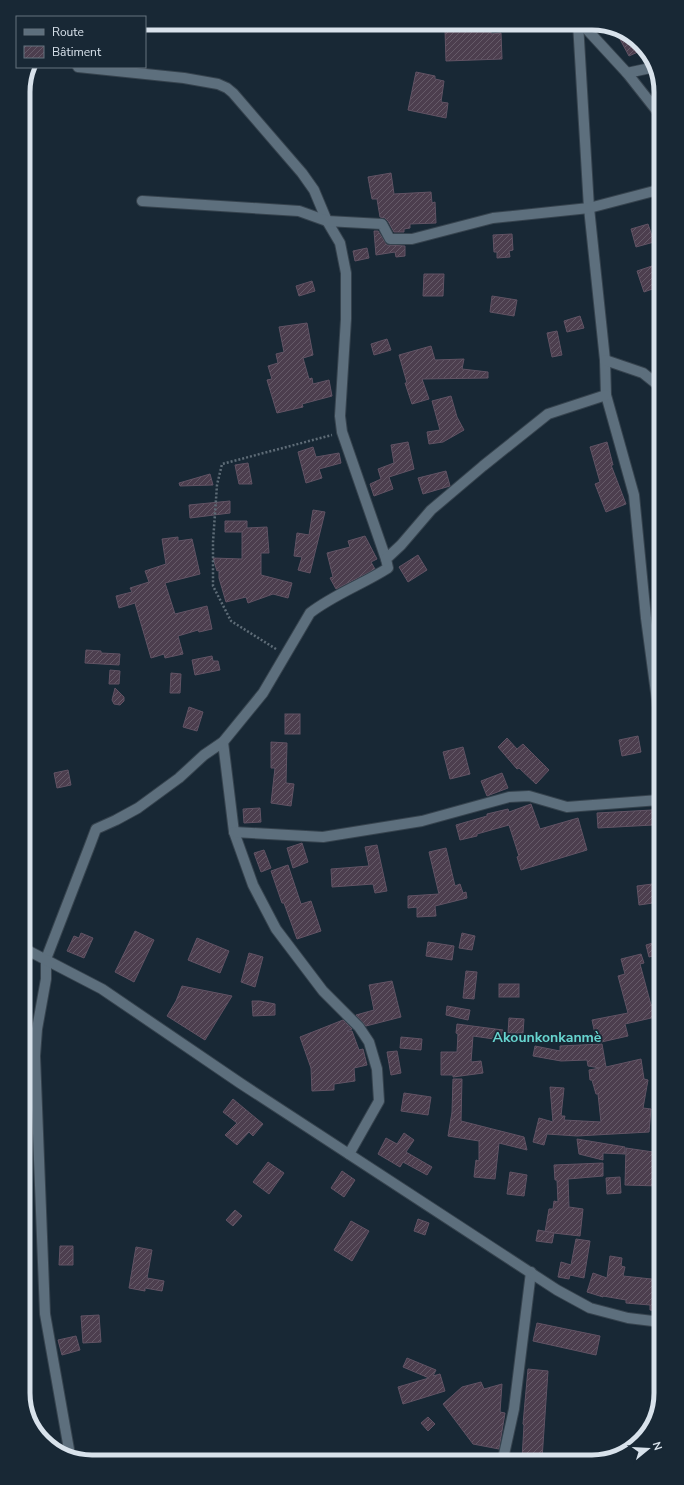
<svg xmlns="http://www.w3.org/2000/svg" width="684" height="1485" viewBox="0 0 684 1485" font-family="'Nunito Sans',sans-serif">
  <style>
    .building { fill: url(#building-hatch); stroke: #615364 }
    .lines { fill: none; stroke-linecap: round; stroke-linejoin: round }
    .minor-casing { stroke: #36434e; stroke-width: 12 }
    .tertiary-casing { stroke: #36434e; stroke-width: 12 }
    .path { stroke: #5e6c77; stroke-width: 2.5; stroke-dasharray: 2 2; stroke-linecap: butt }
    .minor { stroke: #5d6f7d; stroke-width: 10 }
    .tertiary { stroke: #5d6f7d; stroke-width: 10 }
    .labels { text-anchor: middle; stroke-width: 3.5; stroke-linejoin: round; paint-order: stroke }
    .quarter-label { font-size: 14px; font-weight: bold; fill: #67d4cf; stroke: #182835 }
    .rim { fill: none; stroke: #d8e2eb; stroke-width: 5 }
  </style>
  <defs>
    <pattern id="building-hatch" width="6" height="6" patternUnits="userSpaceOnUse"><rect width="6" height="6" fill="#4c3e4e"/><path d="M-1 1l2-2M0 6l6-6M5 7l2-2" fill="none" stroke="#655a68"/></pattern>
  </defs>
  <rect width="100%" height="100%" fill="#182835"/>
  <g class="building">
    <polygon points="491,28 491,34 501,33 502,59 446,61 445,30"/>
    <polygon points="615,30 632,37 640,51 629,56"/>
    <polygon points="416,72 435,76 435,79 444,81 441,102 448,103 446,118 408,110"/>
    <polygon points="391,173 394,194 431,192 432,203 435,202 436,223 410,224 410,228 404,229 404,232 394,232 388,221 385,218 380,217 377,199 372,199 368,177"/>
    <polygon points="648,224 654,242 636,247 631,229"/>
    <polygon points="374,231 378,231 387,245 405,246 405,256 396,257 395,252 376,255"/>
    <polygon points="512,234 513,250 509,251 510,257 497,258 497,252 494,252 493,235"/>
    <polygon points="367,248 369,258 355,261 353,251"/>
    <polygon points="658,264 658,287 644,292 637,271"/>
    <polygon points="424,274 444,274 443,296 423,296"/>
    <polygon points="312,281 315,291 299,296 296,286"/>
    <polygon points="492,296 517,300 514,316 490,312"/>
    <polygon points="580,316 584,328 567,332 564,321"/>
    <polygon points="307,323 313,355 303,358 309,379 312,378 313,384 329,380 332,396 302,404 303,407 277,413 267,380 272,379 268,366 278,363 276,354 284,352 279,327"/>
    <polygon points="557,331 562,355 552,357 547,333"/>
    <polygon points="387,339 391,350 374,355 371,344"/>
    <polygon points="431,346 435,360 464,359 462,369 488,372 488,378 422,379 429,399 412,404 405,383 407,383 399,355"/>
    <polygon points="451,396 457,417 464,430 443,442 429,444 427,432 440,430 432,401"/>
    <polygon points="408,442 414,469 389,477 393,489 374,496 370,484 381,479 378,469 394,463 391,445"/>
    <polygon points="607,442 613,465 611,465 626,504 606,512 595,484 600,482 590,447"/>
    <polygon points="313,447 316,457 339,453 341,463 319,469 322,478 306,483 298,452"/>
    <polygon points="248,463 252,484 239,484 235,465"/>
    <polygon points="446,471 450,486 423,494 418,478"/>
    <polygon points="210,474 213,485 180,486 179,483"/>
    <polygon points="230,501 230,513 190,518 189,505"/>
    <polygon points="313,510 325,512 310,573 298,570 302,557 294,556 297,533 309,535"/>
    <polygon points="225,521 247,521 247,528 267,527 269,553 261,553 261,575 292,583 288,598 273,594 248,603 246,597 226,602 219,578 219,570 217,571 213,558 242,559 242,532 225,532"/>
    <polygon points="365,536 377,559 371,562 375,569 336,589 330,578 333,577 327,553 350,547 348,541"/>
    <polygon points="178,537 178,541 192,539 200,574 165,583 175,614 207,606 212,629 199,632 198,630 178,636 183,654 165,658 164,654 151,658 135,603 119,608 116,596 132,592 130,588 149,582 145,571 166,564 162,539"/>
    <polygon points="418,555 427,570 408,582 399,567"/>
    <polygon points="86,650 101,651 101,653 120,654 119,665 85,663"/>
    <polygon points="212,656 213,661 218,661 220,670 195,675 192,660"/>
    <polygon points="110,670 120,671 119,684 109,684"/>
    <polygon points="171,673 181,674 180,693 170,693"/>
    <polygon points="115,688 124,697 124,701 120,705 114,704 112,700"/>
    <polygon points="189,707 203,712 197,731 183,727"/>
    <rect x="285" y="714" width="15" height="20"/>
    <polygon points="638,736 641,752 622,756 619,740"/>
    <polygon points="507,738 517,749 523,744 549,770 536,784 519,768 517,769 498,747"/>
    <polygon points="271,742 287,743 286,783 294,784 291,806 271,803 275,768 271,768"/>
    <polygon points="463,747 470,774 450,779 443,752"/>
    <polygon points="68,770 71,785 57,788 54,773"/>
    <polygon points="502,773 508,788 487,796 481,781"/>
    <polygon points="531,804 540,829 578,818 587,850 521,870 517,857 519,856 509,825 477,834 477,836 460,840 456,825 487,816 487,814 508,809 509,812"/>
    <polygon points="260,808 261,822 244,823 243,809"/>
    <polygon points="652,810 653,825 598,828 597,813"/>
    <polygon points="302,843 308,862 293,868 287,848"/>
    <polygon points="377,845 387,891 375,893 373,884 332,887 331,869 369,866 365,847"/>
    <polygon points="446,848 455,886 460,884 463,893 466,892 467,898 435,906 436,916 417,917 417,907 408,908 408,896 439,894 429,852"/>
    <polygon points="264,850 271,868 261,872 254,853"/>
    <polygon points="288,865 301,904 311,901 321,931 297,939 284,903 282,903 271,871"/>
    <polygon points="660,883 660,902 639,905 637,886"/>
    <polygon points="135,931 154,940 134,982 115,972"/>
    <polygon points="81,933 93,938 84,958 67,951 74,936 79,938"/>
    <polygon points="462,933 475,936 472,950 459,948"/>
    <polygon points="197,938 229,951 220,973 188,960"/>
    <polygon points="660,941 660,954 649,957 646,945"/>
    <polygon points="428,942 454,946 452,960 426,956"/>
    <polygon points="249,953 263,957 255,987 241,982"/>
    <polygon points="641,954 644,963 640,964 651,1005 660,1003 660,1016 625,1024 628,1036 597,1043 592,1020 628,1013 618,976 625,974 621,959"/>
    <polygon points="466,971 477,972 474,999 463,998"/>
    <polygon points="392,981 401,1017 366,1026 356,1015 374,1010 369,985"/>
    <rect x="499" y="984" width="20" height="13"/>
    <polygon points="182,986 232,996 205,1040 167,1016 176,1001"/>
    <polygon points="252,1001 260,1001 275,1004 275,1015 253,1016"/>
    <polygon points="447,1006 470,1010 468,1020 446,1015"/>
    <polygon points="509,1018 524,1019 523,1033 508,1033"/>
    <polygon points="343,1020 352,1029 347,1031 352,1031 359,1050 363,1049 367,1065 354,1068 355,1081 334,1084 334,1090 312,1091 311,1068 300,1037"/>
    <polygon points="457,1024 503,1030 501,1040 473,1036 471,1062 481,1061 483,1073 453,1077 453,1075 441,1075 441,1052 457,1052 458,1034 456,1033"/>
    <polygon points="401,1037 422,1039 421,1050 400,1048"/>
    <polygon points="602,1044 606,1067 641,1059 644,1079 648,1080 643,1108 651,1109 649,1132 577,1136 547,1134 544,1145 533,1142 539,1118 553,1122 550,1087 564,1088 561,1116 565,1116 564,1120 601,1122 598,1094 596,1094 592,1080 590,1080 589,1070 600,1068 588,1066 587,1060 561,1061 533,1056 535,1046 560,1051 560,1046"/>
    <polygon points="397,1051 401,1073 391,1075 387,1052"/>
    <polygon points="453,1079 462,1079 461,1121 524,1137 527,1150 499,1143 495,1179 474,1177 476,1160 479,1161 479,1141 448,1136 452,1112"/>
    <polygon points="404,1093 431,1097 428,1115 401,1111"/>
    <polygon points="233,1099 263,1124 253,1136 249,1132 237,1145 225,1135 237,1123 223,1112"/>
    <polygon points="404,1133 414,1140 406,1152 432,1167 427,1175 403,1162 400,1167 378,1154 386,1138 397,1144"/>
    <polygon points="577,1139 625,1147 625,1154 603,1153 603,1160 579,1154"/>
    <polygon points="626,1148 660,1153 659,1186 625,1185"/>
    <polygon points="268,1162 284,1173 269,1194 253,1182"/>
    <polygon points="603,1163 603,1176 568,1179 569,1207 583,1209 580,1236 545,1232 549,1209 553,1209 554,1201 558,1202 557,1180 555,1180 554,1165"/>
    <polygon points="342,1171 355,1180 344,1197 331,1188"/>
    <polygon points="510,1172 527,1175 524,1196 507,1194"/>
    <polygon points="620,1177 621,1193 607,1194 606,1178"/>
    <polygon points="235,1210 242,1216 233,1226 226,1220"/>
    <polygon points="418,1219 429,1223 425,1235 414,1231"/>
    <polygon points="351,1221 369,1231 352,1261 334,1250"/>
    <polygon points="538,1230 554,1233 552,1243 536,1241"/>
    <polygon points="576,1239 590,1241 584,1278 570,1275 569,1279 558,1277 561,1262 571,1265"/>
    <polygon points="60,1246 73,1246 73,1265 59,1265"/>
    <polygon points="136,1247 152,1250 147,1278 164,1281 162,1291 145,1288 145,1291 129,1288"/>
    <polygon points="610,1256 622,1258 621,1266 625,1267 623,1276 661,1280 661,1311 650,1310 650,1305 626,1303 626,1300 603,1296 603,1297 587,1292 593,1273 607,1278"/>
    <polygon points="99,1315 101,1342 83,1343 81,1316"/>
    <polygon points="537,1323 600,1336 596,1355 533,1341"/>
    <polygon points="76,1336 80,1350 62,1355 58,1340"/>
    <polygon points="407,1358 436,1370 433,1376 440,1374 445,1391 403,1404 398,1387 429,1378 403,1367"/>
    <polygon points="528,1369 548,1371 542,1459 522,1459 524,1425 523,1424"/>
    <polygon points="481,1382 484,1389 502,1384 500,1412 505,1413 499,1449 473,1444 443,1404 462,1387"/>
    <polygon points="428,1417 435,1424 428,1431 421,1423"/>
  </g>
  <g class="lines">
    <g class="minor-casing">
      <g id="minor">
        <polyline points="578,23 589,208 605,360 606,395 634,495 646,618 659,715"/>
        <polyline points="581,23 627,73 657,111"/>
        <polyline points="78,67 184,78 218,84 227,88 233,93 302,173 314,190 327,221 340,243 346,273 346,319 340,416 342,432 386,559"/>
        <polyline points="627,73 655,67"/>
        <polyline points="142,201 299,211 327,221 382,224 390,239 412,239 493,218 589,208 658,190"/>
        <polyline points="605,360 643,373 658,385"/>
        <polyline points="223,742 234,832 253,885 276,929 323,991 359,1027 369,1042 377,1069 379,1101 349,1154"/>
        <polyline points="234,832 323,837 422,821 509,797 529,796 567,807 659,800"/>
        <path d="M70,1455L45,1314L35,1056L37,1029L46,979V959L90,845L96,829L116,820L138,808L179,778L204,755L223,742L263,693L310,613C333,595 363,584 388,568L386,559L401,545L431,510L483,466L548,414L606,395"/>
        <polyline points="503,1459 514,1409 531,1272"/>
      </g>
    </g>
    <g class="tertiary-casing">
      <polyline id="tertiary" points="25,949 102,989 240,1083 557,1290 590,1308 628,1318 661,1322"/>
    </g>
    <polyline class="path" points="276,649 231,621 213,586 213,542 217,485 222,464 332,435"/>
    <use href="#minor" class="minor"/>
    <use href="#tertiary" class="tertiary"/>
  </g>
  <g class="labels">
    <g class="quarter-label">
      <text x="547" y="1042">Akounkonkanmè</text>
    </g>
  </g>
  <path d="M0 0H684V1485H0ZM92 30H592A62 62 0 0 1 654 92V1393A62 62 0 0 1 592 1455H92A62 62 0 0 1 30 1393V92A62 62 0 0 1 92 30Z" fill="#182835" fill-rule="evenodd"/>
  <path class="rim" d="M92 30H592A62 62 0 0 1 654 92V1393A62 62 0 0 1 592 1455H92A62 62 0 0 1 30 1393V92A62 62 0 0 1 92 30Z"/>
  <rect x="16" y="16" width="130" height="52" fill="#182835" stroke="#65727e"/>
  <rect x="24" y="29" width="20" height="6" fill="#5d6f7d" stroke="#65727e"/>
  <text x="52" y="36" font-size="12" fill="#d8e2eb">Route</text>
  <rect x="24" y="46" width="20" height="12" fill="url(#building-hatch)" stroke="#65727e"/>
  <text x="52" y="56" font-size="12" fill="#d8e2eb">Bâtiment</text>
  <g transform="translate(648 1449) rotate(72)" stroke="#182835" stroke-width="3" paint-order="stroke">
  <path d="M0-3L7 15L0 10L-7 15Z" fill="#d8e2eb"/>
  <text y="-6" font-size="11" font-weight="bold" text-anchor="middle" fill="#d8e2eb">N</text>
  </g>
</svg>
